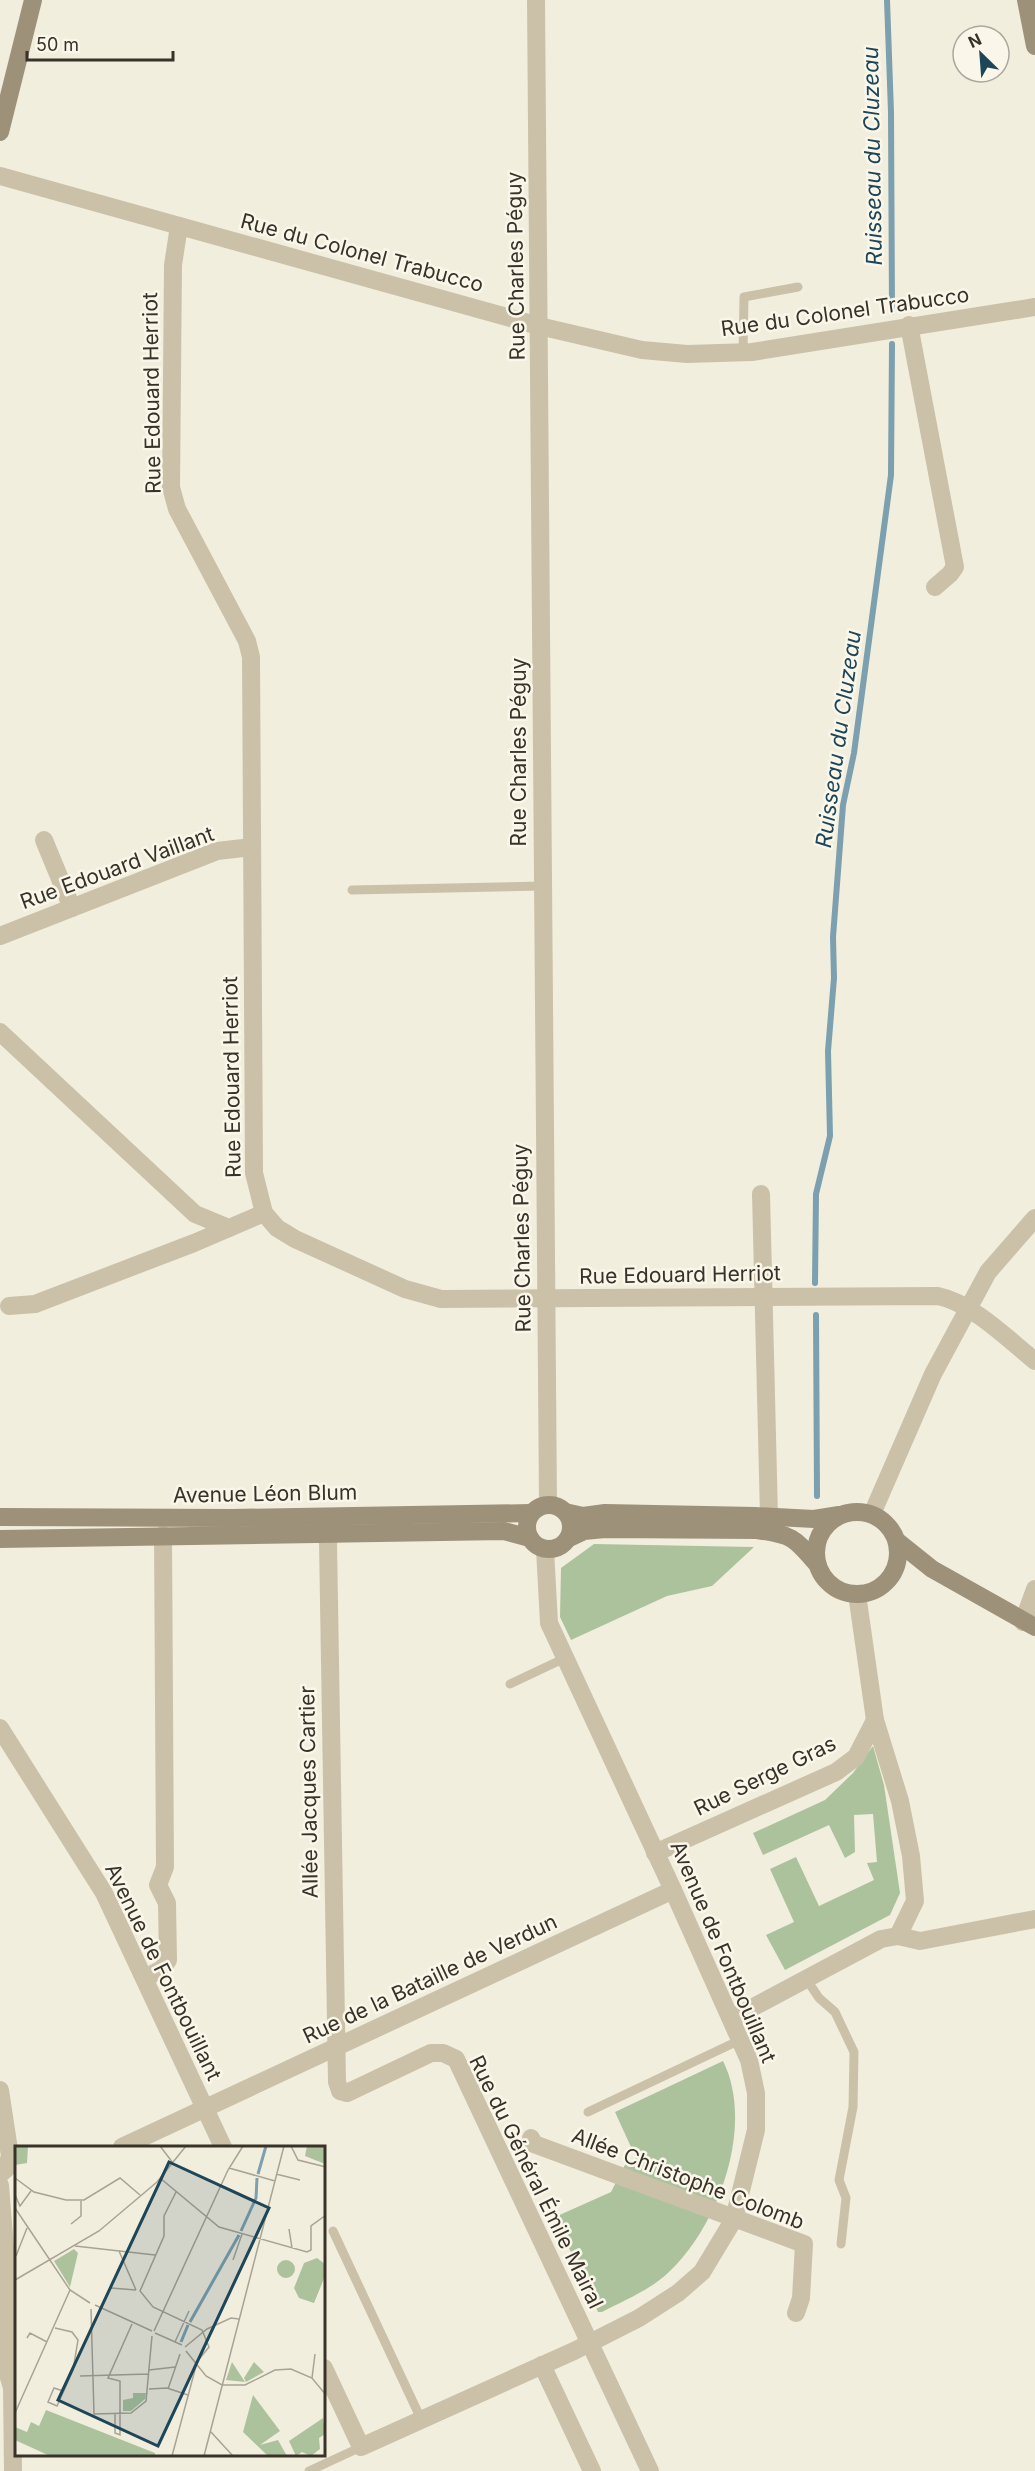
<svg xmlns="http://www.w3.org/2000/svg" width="1035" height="2471" viewBox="0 0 1035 2471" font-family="Inter,sans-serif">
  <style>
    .green { fill: #acc29d }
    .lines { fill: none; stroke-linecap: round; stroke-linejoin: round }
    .stream { stroke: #7ca0af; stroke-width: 6 }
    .lane { stroke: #cbc1a9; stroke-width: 9 }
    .street { stroke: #cbc1a9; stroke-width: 18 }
    .secondary { stroke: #9e917a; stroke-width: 18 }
    .labels { text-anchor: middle; stroke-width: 5; stroke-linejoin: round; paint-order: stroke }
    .street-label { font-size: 21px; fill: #383229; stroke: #faf7ea }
    .water-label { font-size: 22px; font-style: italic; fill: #1e4659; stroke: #faf7ea }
    .inset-river { fill: none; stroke: #7ca0af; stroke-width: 3 }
    .inset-road { fill: none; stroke: #a8a395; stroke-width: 1.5 }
    .view { fill: #1e4659; fill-opacity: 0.15; stroke: #1e4659; stroke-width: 3 }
    .inset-edge { fill: none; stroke: #383229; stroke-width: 3 }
  </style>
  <rect width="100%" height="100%" fill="#f2eedd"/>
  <g class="green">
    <polygon points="594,1544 754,1547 712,1586 667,1596 571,1640 560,1617 561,1568"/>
    <polygon points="873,1746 884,1785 900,1893 890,1915 785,1970 766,1935 794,1922 770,1869 796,1857 819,1906 874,1880 867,1863 877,1862 873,1814 854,1815 855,1852 845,1858 829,1825 763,1855 753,1833 825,1800 853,1773"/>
    <path d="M723,2061C755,2125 719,2225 669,2272C650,2290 625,2300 602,2312H598L555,2217L611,2192L626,2163L636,2158L615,2112Z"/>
  </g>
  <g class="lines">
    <g class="stream">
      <polyline points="887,0 891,112 892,312"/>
      <polyline points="815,1283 816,1194 830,1136 828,1051 834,978 833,937 843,805 854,753 891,475 892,344"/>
      <polyline points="816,1315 817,1496"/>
    </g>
    <g class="lane">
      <polyline points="743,352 744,297 798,287"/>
      <polyline points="352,890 542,886"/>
      <polyline points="510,1684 565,1658"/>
      <polyline points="807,1980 819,1998 835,2012 854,2052 853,2107 839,2180 846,2198 841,2244"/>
      <polyline points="588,2112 740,2040"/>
      <polyline points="333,2231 421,2419"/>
      <polyline points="309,2471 361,2447"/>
    </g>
    <g class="street">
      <polyline points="536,0 548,1505"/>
      <polyline points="0,176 539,326 642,350 687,354 752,352 1035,307"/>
      <path d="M179,226L173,265L171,487L177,509L247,641L251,657L254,1173L264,1213L277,1228L295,1239L405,1289L441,1299L938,1296C972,1303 1008,1339 1035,1361"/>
      <polyline points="909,325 955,567 950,574 935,587"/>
      <polyline points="44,840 72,908"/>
      <polyline points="0,936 217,851 252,847"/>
      <polyline points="0,1032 195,1214 229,1228"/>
      <polyline points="761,1194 769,1516"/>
      <polyline points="9,1306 35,1304 194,1243 264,1213"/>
      <polyline points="872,1514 933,1374 988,1272 1035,1218"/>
      <polyline points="331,1534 328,1542 337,2082 340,2091 347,2093 431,2053 443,2053 456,2059 650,2471"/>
      <polyline points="857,1594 875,1720 900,1801 911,1856 915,1901 898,1936"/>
      <polyline points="1023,1622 1035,1589"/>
      <polyline points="0,1728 104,1893 223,2147"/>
      <polyline points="655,1853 836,1772 856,1757 875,1720"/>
      <polyline points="145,1978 162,1969 168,1960 167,1903 158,1885 165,1867 163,1535"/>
      <polyline points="731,2019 881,1939 898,1936 920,1941 1035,1919"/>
      <polyline points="0,2090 10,2156 6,2169 0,2174"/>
      <polyline points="531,2138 534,2144 804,2244 801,2298 796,2313"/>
      <polyline points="122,2147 673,1890"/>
      <polyline points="0,2185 5,2248 7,2371 12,2388 13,2471"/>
      <polyline points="542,2365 592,2471"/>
      <polyline points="324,2368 361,2447 574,2351 639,2318 678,2293 702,2272 734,2219 756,2130 756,2093 749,2060 673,1890 549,1623 545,1549"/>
    </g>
    <g class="secondary">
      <polyline points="1026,0 1035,46"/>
      <polyline points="0,132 33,0"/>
      <circle cx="549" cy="1527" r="22"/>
      <circle cx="857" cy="1553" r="41"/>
      <polyline points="565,1512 583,1516 605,1513 755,1516 814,1519 839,1515"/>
      <polyline points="0,1517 232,1518 531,1513"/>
      <path d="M569,1538L584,1531L605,1529L757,1530C792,1535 794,1537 816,1563"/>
      <polyline points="0,1539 504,1531 530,1538"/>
      <polyline points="897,1541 932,1569 1035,1627"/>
    </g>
  </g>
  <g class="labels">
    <g class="street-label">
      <text transform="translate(362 253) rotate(15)" y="7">Rue du Colonel Trabucco</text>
      <text transform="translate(516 266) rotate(-91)" y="7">Rue Charles Péguy</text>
      <text transform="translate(845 312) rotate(-8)" y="7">Rue du Colonel Trabucco</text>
      <text transform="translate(152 393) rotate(-91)" y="7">Rue Edouard Herriot</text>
      <text transform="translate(519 752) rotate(-90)" y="7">Rue Charles Péguy</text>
      <text transform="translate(117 868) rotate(-20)" y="7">Rue Edouard Vaillant</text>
      <text transform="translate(232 1077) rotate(-91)" y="7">Rue Edouard Herriot</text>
      <text transform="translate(522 1238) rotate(-91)" y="7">Rue Charles Péguy</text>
      <text transform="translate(680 1275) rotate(-1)" y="7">Rue Edouard Herriot</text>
      <text transform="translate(265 1494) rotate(-1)" y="7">Avenue Léon Blum</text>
      <text transform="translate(765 1776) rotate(-26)" y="7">Rue Serge Gras</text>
      <text transform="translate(309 1792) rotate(-91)" y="7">Allée Jacques Cartier</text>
      <text transform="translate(723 1952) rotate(67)" y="7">Avenue de Fontbouillant</text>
      <text transform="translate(163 1972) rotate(64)" y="7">Avenue de Fontbouillant</text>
      <text transform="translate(430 1979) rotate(-25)" y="7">Rue de la Bataille de Verdun</text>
      <text transform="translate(688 2179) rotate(21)" y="7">Allée Christophe Colomb</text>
      <text transform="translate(536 2182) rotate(64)" y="7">Rue du Général Émile Mairal</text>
    </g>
    <g class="water-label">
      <text transform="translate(872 156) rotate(-91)" y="8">Ruisseau du Cluzeau</text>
      <text transform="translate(838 739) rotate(-82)" y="8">Ruisseau du Cluzeau</text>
    </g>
  </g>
  <g transform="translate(15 2146)">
    <rect width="310" height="310" fill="#f2eedd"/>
    <path d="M0,0H13L12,17L0,19ZM292,0H310V18L290,10ZM59,103L63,107L55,141L39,115ZM302,112L310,118V130L299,157L284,152L279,142L289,117ZM262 123a9 9 0 1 1 18 0a9 9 0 1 1-18 0ZM217,216L230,236L211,234ZM239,216L249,226L231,236L229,232ZM118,247H131L130,253L116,265H108V254L118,252ZM238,249L265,285L245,299L263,294L272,310H253L228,286ZM31,264L140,307V310H35L0,294V281L12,286L16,276L24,280ZM308,272L310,288L304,292L305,303L296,310L287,306L281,310L274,295Z" fill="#acc29d"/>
    <path class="inset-river" d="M243,28L251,0M226,85L241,52L242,32M175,176L224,89M166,196L173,179"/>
    <path class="inset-road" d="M145,0L158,17M276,0L283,14L311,21M214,22L260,35M261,28L285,34M0,32L19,46L51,54H69L105,32L125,49M145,32L204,81L292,106L296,104V80L311,69M161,46L149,70V90L125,145L138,161L187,184L194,201L180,218M0,49L5,60L16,45M0,62L55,144L75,157M56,78L66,70V55M274,83L277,102M60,100L140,109M104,105L121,144M1,110L12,82M218,114L227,88M0,134L84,85L142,36L171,0M96,142L121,144M80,159L137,185M76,163L79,268L116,267L131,255L137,190M40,182L57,186L63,194L58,224L42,260L33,256L39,242L48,245M139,185L213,24L228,0M140,187L167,199M12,192L15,187L32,196M160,196L174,165M170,201L192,183L216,172L224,173M171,205L191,230L207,239H230L260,224L276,223L297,232L311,249M134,224L160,221M65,230L134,228M297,232L300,208M134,243L152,242L173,249M153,243L165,208M0,267L55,144M100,268V287L105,289V235L93,232L117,178M196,286L218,310M157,310L181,220M189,310L269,0"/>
    <path class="view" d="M154,16L254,62L143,300L43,254Z"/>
    <rect width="310" height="310" class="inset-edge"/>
  </g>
  <g transform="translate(981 54) rotate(335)"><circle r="28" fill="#faf7ea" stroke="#aca89d" stroke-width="1.5"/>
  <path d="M0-4.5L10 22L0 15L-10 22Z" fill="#1e4659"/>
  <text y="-9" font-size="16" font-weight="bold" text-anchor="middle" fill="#383229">N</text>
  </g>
  <path d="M27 51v9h146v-9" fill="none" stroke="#383229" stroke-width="3"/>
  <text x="36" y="51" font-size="18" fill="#383229" stroke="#faf7ea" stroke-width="4.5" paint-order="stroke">50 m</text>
</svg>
